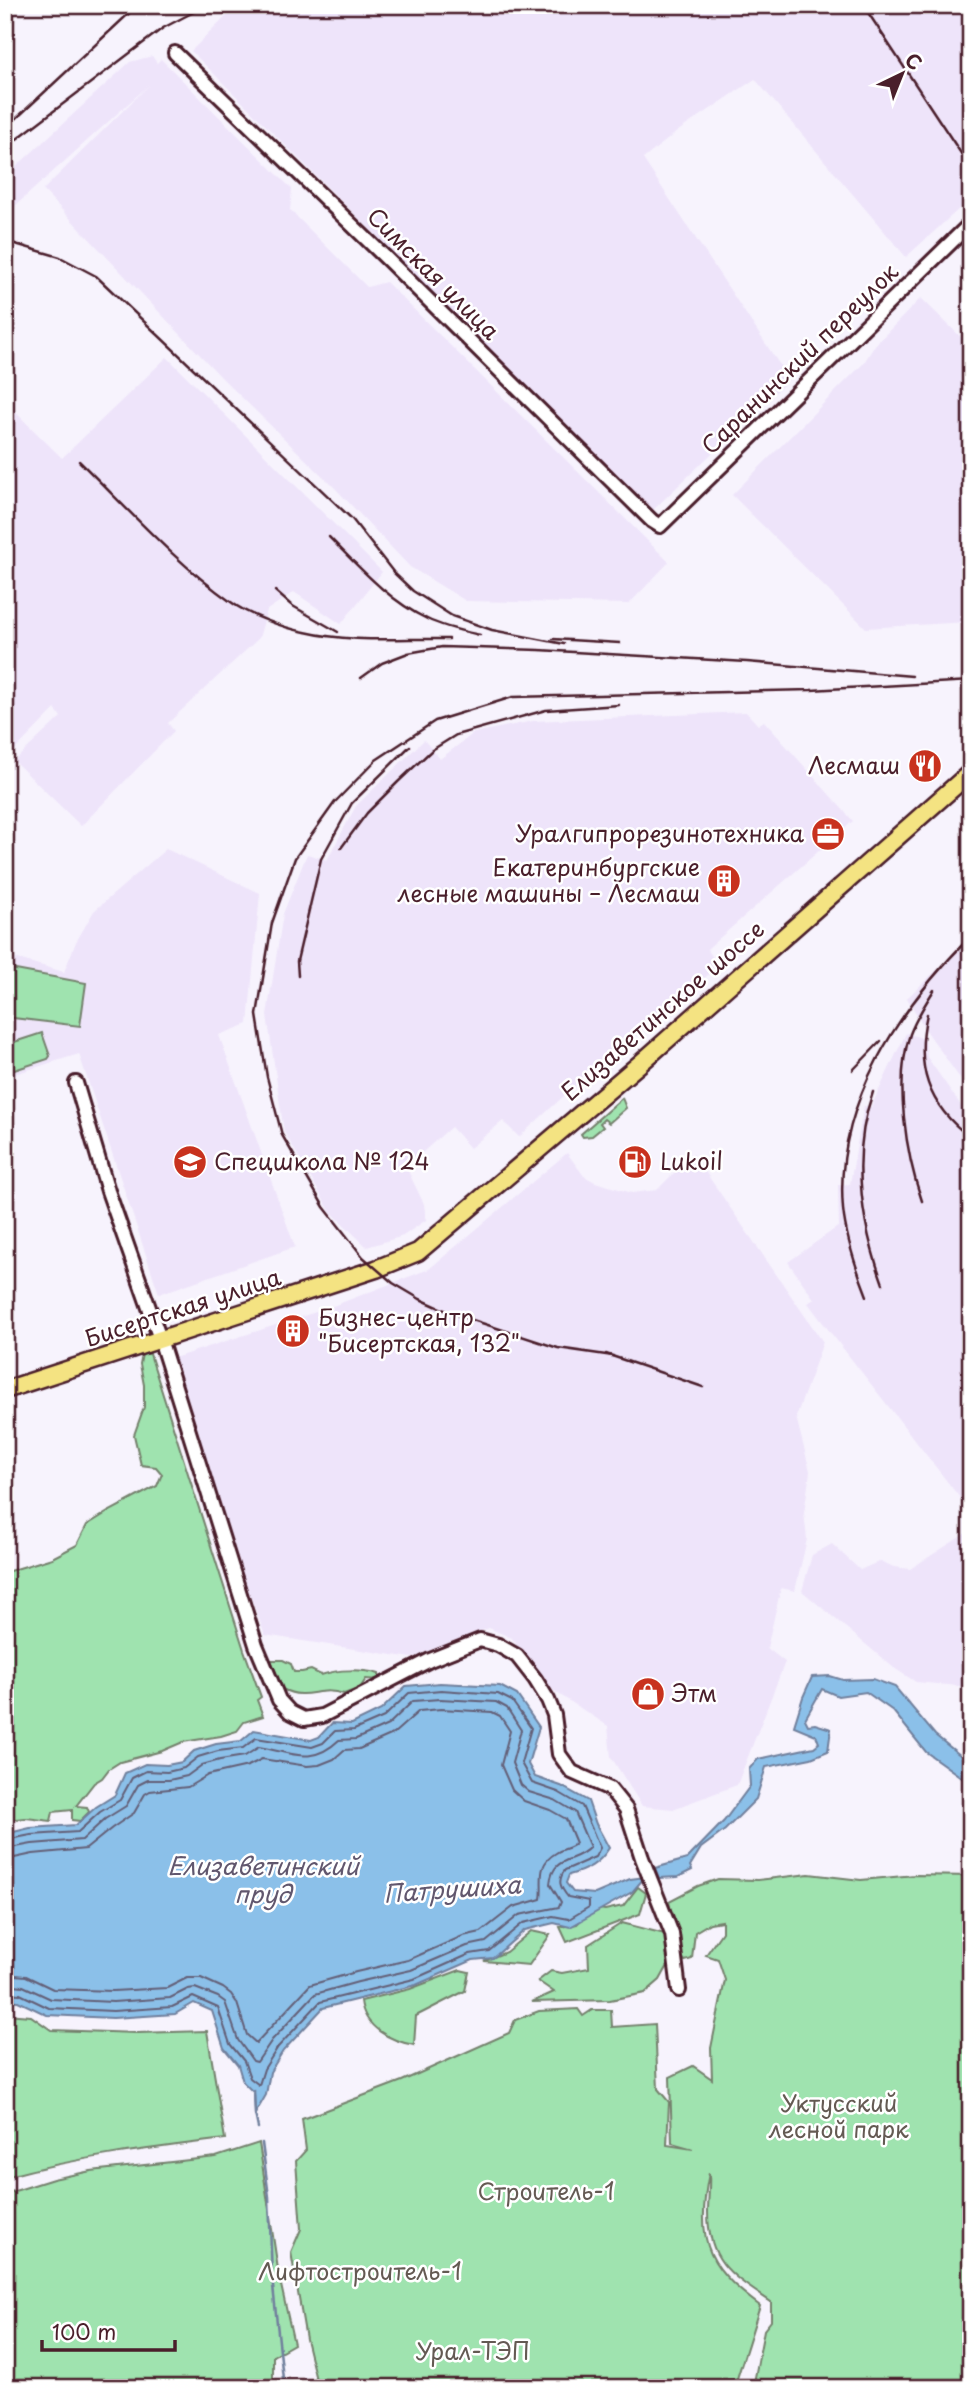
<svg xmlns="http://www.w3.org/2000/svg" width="976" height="2393" viewBox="0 0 976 2393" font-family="'Playpen Sans',sans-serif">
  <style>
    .built { fill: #eee4fa }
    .green { fill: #9fe3af; stroke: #74816d; stroke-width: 2 }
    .water { fill: #8bc0e9; stroke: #71809d; stroke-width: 2 }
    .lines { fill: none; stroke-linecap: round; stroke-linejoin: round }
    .shore { stroke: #645f77; stroke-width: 2 }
    .stream { stroke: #71809d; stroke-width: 2.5 }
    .minor-casing { stroke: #4a1f2b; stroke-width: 18 }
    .major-casing { stroke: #4a1f2b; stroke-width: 21 }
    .minor { stroke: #fff; stroke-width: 12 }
    .major { stroke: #f4e382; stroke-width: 16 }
    .rail { stroke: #4a1f2b; stroke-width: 2.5 }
    .labels { text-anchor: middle; stroke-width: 5; stroke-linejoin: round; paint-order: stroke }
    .street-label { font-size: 23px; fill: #4a1f2b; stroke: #fff }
    .poi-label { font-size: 23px; fill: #4a1f2b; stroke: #fff; text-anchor: start }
    .park-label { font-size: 23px; fill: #645a53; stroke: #fff }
    .water-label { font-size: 24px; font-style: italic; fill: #61576e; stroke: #fff }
  </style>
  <rect width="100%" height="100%" fill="#f7f3fd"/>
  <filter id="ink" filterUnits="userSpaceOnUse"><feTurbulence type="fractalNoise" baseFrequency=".0143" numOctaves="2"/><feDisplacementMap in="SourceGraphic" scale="14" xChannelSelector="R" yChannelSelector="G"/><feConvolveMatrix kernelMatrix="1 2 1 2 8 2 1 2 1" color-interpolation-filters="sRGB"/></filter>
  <g filter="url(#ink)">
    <g class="built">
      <polygon points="238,5 971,5 971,198 906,257 755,79 678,131 643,159 789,379 652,511 191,51"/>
      <polygon points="152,56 157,63 161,59 168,66 289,186 292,189 290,210 367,287 386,282 669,562 629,604 466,601 410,567 334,487 223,379 43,190 150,84 5,215 5,177 130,62"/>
      <polygon points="921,298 971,347 971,624 967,622 866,628 732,495 863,364 875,345"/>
      <polygon points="167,357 382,572 341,624 294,592 267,610 259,638 168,723 174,731 81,826 14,761 61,717 55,709 5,760 5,402 62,458"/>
      <polygon points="746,712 758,725 764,721 853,821 707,949 719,966 587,1075 519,1137 503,1121 470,1148 451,1127 406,1167 424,1204 426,1220 403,1236 367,1247 330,1211 284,1132 267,1015 283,914 307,854 327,860 356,806 424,740 440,759 474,733 533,721"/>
      <polygon points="166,849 260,893 248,1024 219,1035 295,1247 159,1294 79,1054 5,1077 5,962 18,959 64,972 76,942 94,911"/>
      <polygon points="971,938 971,1094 928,1033 907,998"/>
      <polygon points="906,1033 925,1039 927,1057 971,1120 971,1512 820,1319 808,1303 814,1299 788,1262 839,1226 838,1185 850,1184 864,1106 871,1107"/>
      <polygon points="567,1153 584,1176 595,1182 632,1193 657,1190 693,1154 823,1342 796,1417 810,1471 804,1513 807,1539 795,1591 781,1588 767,1648 785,1662 737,1785 673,1809 642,1806 611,1757 608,1726 551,1689 537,1676 512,1638 489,1628 412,1658 265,1635 240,1570 171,1359 325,1309 429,1269"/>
      <polygon points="968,1532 971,1536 971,1689 969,1687 916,1682 894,1668 802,1591 812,1555 832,1544 860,1570 880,1561 894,1567 910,1569"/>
    </g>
    <g class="green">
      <polygon points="5,968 86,983 80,1026 5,1017"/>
      <polygon points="42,1033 50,1056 48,1059 5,1073 5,1045"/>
      <polygon points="622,1098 626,1108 609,1123 604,1119 600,1123 603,1127 592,1136 583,1137 581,1134"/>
      <polygon points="142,1354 150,1354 244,1650 261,1697 257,1700 263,1716 244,1722 237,1731 221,1736 183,1742 162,1751 120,1762 109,1769 102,1778 94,1783 76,1806 87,1807 89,1812 80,1821 72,1820 72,1810 53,1812 51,1821 26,1818 5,1820 5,1569 6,1572 52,1558 77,1545 87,1525 108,1512 157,1486 162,1474 156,1467 141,1465 134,1435 144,1407 144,1385 140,1364"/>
      <path d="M271,1660H283L291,1664L294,1672H302L311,1670L321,1675C338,1669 363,1669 379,1674V1680L366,1679L360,1688L344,1694C317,1685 309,1702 282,1689Z"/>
      <path d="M809,1874L861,1880L915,1875L971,1876V2388H753L764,2330L771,2321V2302C733,2276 708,2263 708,2212C708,2199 710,2186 709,2173C704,2197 700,2231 711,2254C721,2276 742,2292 760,2306L734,2388H318L306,2339L291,2252L301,2229L296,2161L306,2150L302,2119L402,2081L509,2033L515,2020L539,2011L578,2009L583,2016L592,2010H611L612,2027L655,2024L658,2089L669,2102L667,2145L693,2149L672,2143L670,2077L693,2066L712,2079L711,2048L725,1980L718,1959L706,1955L722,1932V1921L710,1923L695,1932L692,1959L685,1961L677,1950L669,1901L698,1886L718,1879L758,1880Z"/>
      <polygon points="638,1887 646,1893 640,1914 567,1942 560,1927 577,1924 593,1908 605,1910 623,1906"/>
      <polygon points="622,1923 665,1934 670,1962 660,1980 645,1993 610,2000 532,2002 554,1992 538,1981 551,1971 562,1973 589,1968 588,1945"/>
      <polygon points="531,1931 550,1935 529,1965 484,1961 506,1952"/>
      <path d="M460,1970L469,1972L465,1991L416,2016L414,2045C391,2041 364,2028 361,2001L410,1989Z"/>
      <path d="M5,2014L31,2016L51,2030L137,2033L207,2031L225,2139C151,2148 78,2157 5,2177Z"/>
      <polygon points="259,2143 279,2276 294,2344 273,2356 273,2388 5,2388 5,2194 53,2179 91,2171 216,2157"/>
    </g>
    <g class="water">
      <polygon points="830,1676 843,1680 873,1679 895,1687 935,1735 971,1764 971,1784 926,1752 893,1711 866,1692 838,1696 822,1689 805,1719 808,1725 815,1724 831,1729 828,1751 811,1758 766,1767 756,1799 725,1830 701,1848 690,1866 692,1870 678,1877 659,1878 655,1868 687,1859 724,1821 750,1786 749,1769 758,1759 814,1747 819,1743 816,1735 794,1726 803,1697 812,1677"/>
      <path d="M440,1683L500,1686L517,1695L539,1727L528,1764L535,1777L561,1786L588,1801L596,1824L609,1848C599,1864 587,1870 569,1875L566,1883L573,1892L595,1894L630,1879L645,1877L632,1892L570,1927L554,1923L525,1930L493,1958L473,1960L416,1985L323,2008L283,2051L270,2072L266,2095L255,2114L254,2093L243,2082L238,2065L224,2048L212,2011L194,2003L175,2014L113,2018L47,2015L18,2001L5,2000V1834L30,1828L76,1825L96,1807L115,1795L125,1773L145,1764L167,1765L182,1762L194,1751L216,1744L241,1741L254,1730L311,1740L319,1737L332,1723L352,1724L381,1710L406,1686Z"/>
    </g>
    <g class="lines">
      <g class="shore">
        <path d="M5,1840L31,1835L78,1832L100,1812L120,1800L132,1778L146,1771L167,1772L184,1768L198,1757L218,1751L243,1748L256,1738L312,1747L323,1743L335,1731L354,1730L384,1717L409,1693L441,1690L498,1694L512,1701L531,1728L521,1763L532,1783L558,1792L582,1806L600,1848L595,1857L565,1870C557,1881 560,1887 568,1897L589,1901V1907L569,1919L553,1916L523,1923L489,1951L470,1954L414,1979L320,2002L278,2047L264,2069L259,2085L250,2078L244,2061L230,2044L218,2008L193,1997L172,2007L113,2011L49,2008L20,1994L5,1993"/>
        <path d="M5,1849L32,1844L82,1840L105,1819L126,1806L138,1785L148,1780H169L187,1776L202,1765L220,1760L245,1756L259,1747C292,1753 312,1766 339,1740L356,1739L388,1725L413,1701L440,1699L496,1702L507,1708L521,1730L512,1763L521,1785L529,1792L555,1800L575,1812L590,1847C575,1864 553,1854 550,1884L561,1902L559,1907L519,1915L486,1942L467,1946L411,1970L358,1982L315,1994L272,2040L257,2062L253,2061L238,2040L225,2002L218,1997L195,1988L188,1989L170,1998L113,2002L51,1999L23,1986L5,1984"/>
        <path d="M5,1860L33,1854L86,1849L112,1828L134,1813L145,1794L150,1791L188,1787L208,1775L248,1766L262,1759L307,1766L319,1765L334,1759L344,1750L359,1749L393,1734L419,1711L441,1709L492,1712L500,1716L510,1731L501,1765L512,1790L524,1801L550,1810L566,1819L576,1843C571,1849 563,1848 556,1853C535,1865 544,1883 541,1899L513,1907L481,1932L463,1936L408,1960L356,1972L310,1985L256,2043L247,2035L237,2003L231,1994L223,1988L201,1978H187L167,1988L113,1991L53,1989L26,1976L5,1974"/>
      </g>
      <g class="stream">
        <polyline points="254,2090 255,2114 258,2128"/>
        <polyline points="262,2143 269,2197 272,2277 284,2388"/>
      </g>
      <g class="minor-casing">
        <g id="minor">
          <polyline points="175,53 386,258 652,521 660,526 971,223"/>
          <polyline points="76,1083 108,1191 160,1339 256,1645 279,1700 290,1712 304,1719 322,1716 430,1660 480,1640 498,1645 517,1656 535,1679 548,1700 554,1715 559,1754 572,1772 610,1789 626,1809 642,1858 672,1934 679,1990"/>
        </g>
      </g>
      <g class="major-casing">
        <polyline id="major" points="5,1390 376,1269 418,1252 643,1061 971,772"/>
      </g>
      <use href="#minor" class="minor"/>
      <use href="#major" class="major"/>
      <g class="rail">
        <polyline points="432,5 440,8"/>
        <polyline points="798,5 801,10"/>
        <polyline points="863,5 968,164"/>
        <polyline points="5,129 138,5"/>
        <polyline points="5,148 163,28 207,5"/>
        <polyline points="5,241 60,257 96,276 352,519 394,573 413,591 452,616 492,630 564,644"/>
        <path d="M79,461C128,509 175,562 231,602C248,615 284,628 305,632C351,643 402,638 449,639"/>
        <path d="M329,537C359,567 388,600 427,619C443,627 462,631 480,635"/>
        <polyline points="275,591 291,605 338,632"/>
        <polyline points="553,639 620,643"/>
        <polyline points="361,678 382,663 408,653 442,647 539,650 747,662 912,676"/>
        <polyline points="341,848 367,813 398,782 432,750 456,735 546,710 619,705"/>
        <polyline points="298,976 297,961 321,859 352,803 410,746"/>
        <path d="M927,1014C915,1066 927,1105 971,1138"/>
        <polyline points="853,1070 881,1041"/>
        <path d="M873,1092C850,1156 861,1223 883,1284"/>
        <path d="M922,1201C906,1155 894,1081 910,1034C916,1018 925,1004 934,990"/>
        <path d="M867,1296C856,1268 846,1239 843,1209C834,1104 900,1007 971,936"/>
        <polyline points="606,1354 703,1387"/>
        <polyline points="613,1356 558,1348 451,1313 420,1299 393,1283 363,1257 324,1207 282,1135 267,1077 257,1015 272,923 295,858 335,802 376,760 435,721 513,697 811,690 971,681"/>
      </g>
    </g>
  </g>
  <defs>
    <g id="restaurant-disc" transform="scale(1.75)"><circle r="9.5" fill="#c8321e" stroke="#fff"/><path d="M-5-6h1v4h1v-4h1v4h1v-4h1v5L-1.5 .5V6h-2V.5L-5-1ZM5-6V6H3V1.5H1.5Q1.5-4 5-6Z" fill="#fff"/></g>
    <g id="office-disc" transform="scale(1.75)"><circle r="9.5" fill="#c8321e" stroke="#fff"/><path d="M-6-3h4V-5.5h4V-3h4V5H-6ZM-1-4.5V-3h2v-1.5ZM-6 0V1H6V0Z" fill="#fff"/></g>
    <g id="building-disc" transform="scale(1.75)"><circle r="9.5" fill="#c8321e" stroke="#fff"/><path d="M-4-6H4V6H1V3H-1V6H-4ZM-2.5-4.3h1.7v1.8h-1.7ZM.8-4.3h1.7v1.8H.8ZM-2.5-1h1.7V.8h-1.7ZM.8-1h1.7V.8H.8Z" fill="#fff"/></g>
    <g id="school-disc" transform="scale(1.75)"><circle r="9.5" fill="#c8321e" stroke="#fff"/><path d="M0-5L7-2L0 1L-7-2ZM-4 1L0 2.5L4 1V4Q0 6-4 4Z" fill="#fff"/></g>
    <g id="fuel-disc" transform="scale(1.75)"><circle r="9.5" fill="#c8321e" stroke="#fff"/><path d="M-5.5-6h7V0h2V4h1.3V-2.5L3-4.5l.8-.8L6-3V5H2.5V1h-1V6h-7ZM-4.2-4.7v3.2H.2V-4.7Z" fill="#fff"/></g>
    <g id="shop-disc" transform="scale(1.75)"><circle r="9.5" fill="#c8321e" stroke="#fff"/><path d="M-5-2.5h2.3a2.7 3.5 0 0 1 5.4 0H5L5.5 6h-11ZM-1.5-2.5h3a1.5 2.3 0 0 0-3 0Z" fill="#fff"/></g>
  </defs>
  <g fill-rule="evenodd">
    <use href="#restaurant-disc" x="925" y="766"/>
    <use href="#office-disc" x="828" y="834"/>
    <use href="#building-disc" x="724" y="881"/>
    <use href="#school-disc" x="190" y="1162"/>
    <use href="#fuel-disc" x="635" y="1162"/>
    <use href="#building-disc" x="293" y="1331"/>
    <use href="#shop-disc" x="648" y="1694"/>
  </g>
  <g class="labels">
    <g class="street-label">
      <text transform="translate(433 274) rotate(45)" y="8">Симская улица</text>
      <text transform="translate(800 359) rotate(-44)" y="8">Саранинский переулок</text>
      <text transform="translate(663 1011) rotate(-41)" y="8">Елизаветинское шоссе</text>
      <text transform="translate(183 1308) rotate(-18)" y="8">Бисертская улица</text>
    </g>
    <g class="poi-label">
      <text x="900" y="774" text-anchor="end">Лесмаш</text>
      <text x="804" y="842" text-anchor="end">Уралгипрорезинотехника</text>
      <text x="700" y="876" text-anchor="end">Екатеринбургские<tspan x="700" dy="26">лесные машины – Лесмаш</tspan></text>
      <text x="214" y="1170">Спецшкола № 124</text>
      <text x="660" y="1170">Lukoil</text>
      <text x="318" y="1326">Бизнес-центр<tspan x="318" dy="26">"Бисертская, 132"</tspan></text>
      <text x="672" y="1702">Этм</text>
    </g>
    <g class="park-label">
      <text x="839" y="2112">Уктусский<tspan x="839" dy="26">лесной парк</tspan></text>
      <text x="546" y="2200">Строитель-1</text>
      <text x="360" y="2280">Лифтостроитель-1</text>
      <text x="473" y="2360">Урал-ТЭП</text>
    </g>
    <g class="water-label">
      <text x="263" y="1875">Елизаветинский<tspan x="263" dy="28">пруд</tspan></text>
      <text transform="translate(452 1890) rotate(-4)" y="8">Патрушиха</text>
    </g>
  </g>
  <rect width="976" height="2393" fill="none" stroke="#fff" stroke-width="28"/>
  <rect x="14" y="14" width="948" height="2365" fill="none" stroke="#4a1f2b" stroke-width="2.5" filter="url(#ink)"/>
  <g transform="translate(902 74) rotate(43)" stroke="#ffffff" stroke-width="5" paint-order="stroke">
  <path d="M0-5L12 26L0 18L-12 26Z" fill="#4a1f2b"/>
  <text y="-10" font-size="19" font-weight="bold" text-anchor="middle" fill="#4a1f2b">С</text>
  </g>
  <path d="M42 2340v10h133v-10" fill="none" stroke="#4a1f2b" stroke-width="3.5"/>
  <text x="52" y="2340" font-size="21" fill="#4a1f2b" stroke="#ffffff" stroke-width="5" paint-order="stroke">100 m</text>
</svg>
